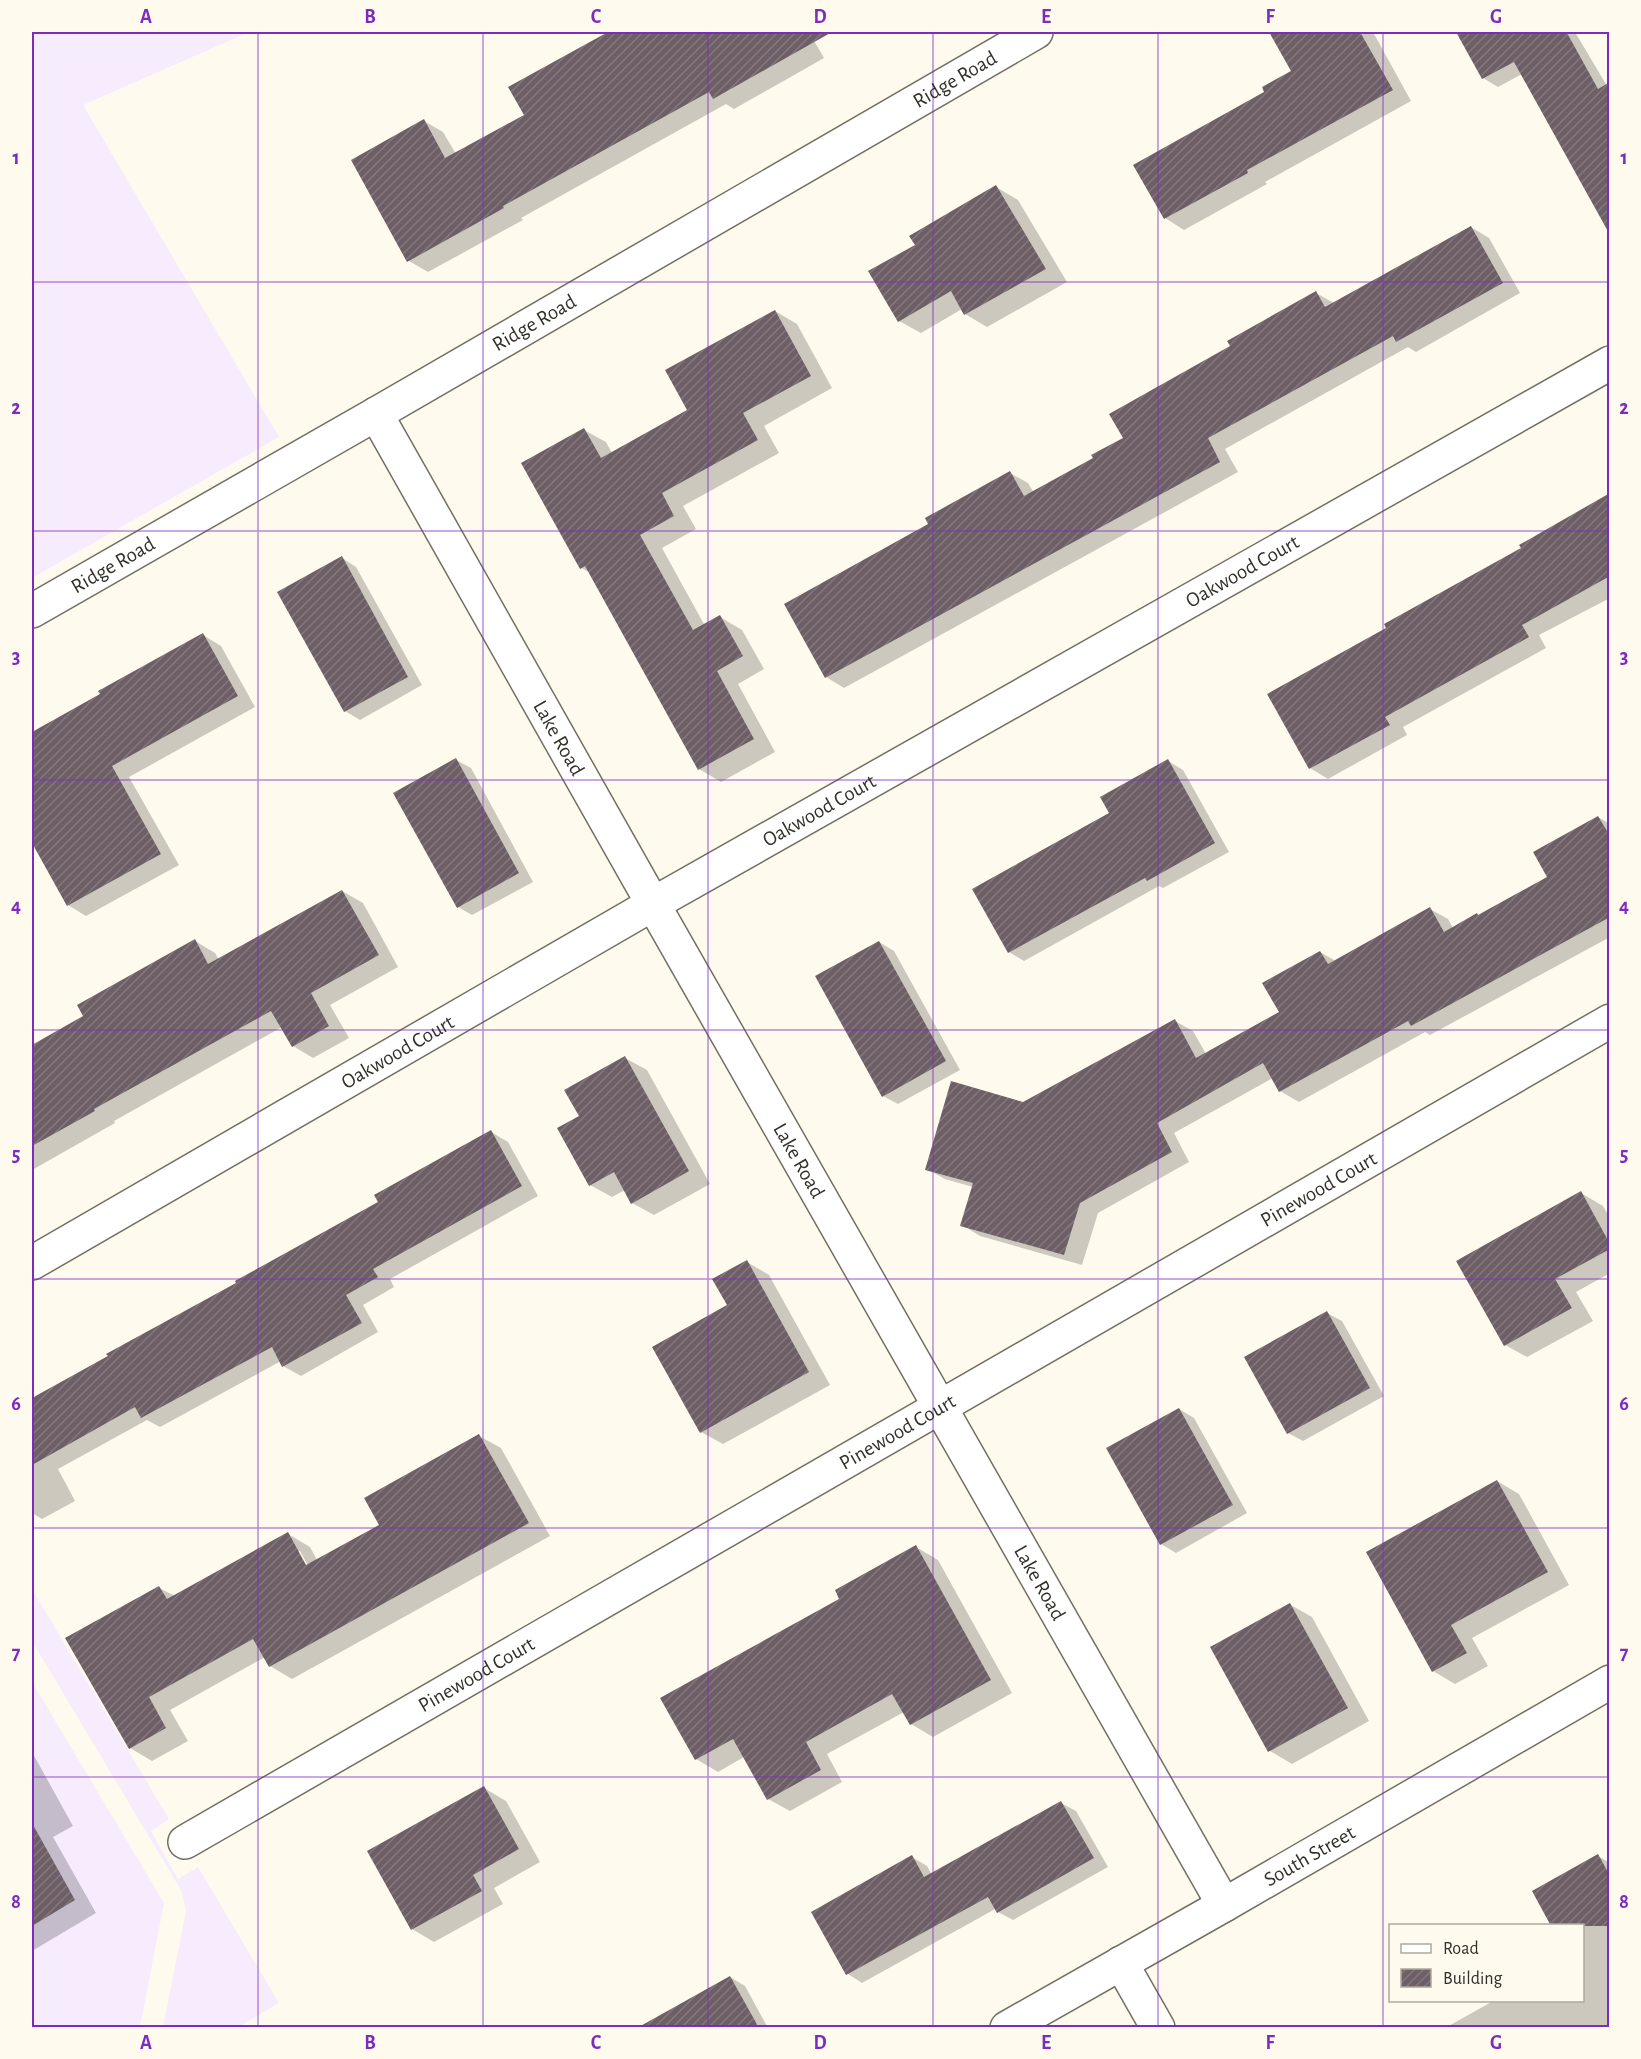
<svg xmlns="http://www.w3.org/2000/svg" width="1641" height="2059" viewBox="0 0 1641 2059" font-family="'Alegreya Sans',sans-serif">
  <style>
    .commercial { fill: #f6ecfd }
    .shadow { fill: #0003; fill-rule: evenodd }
    .building { fill: url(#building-hatch) }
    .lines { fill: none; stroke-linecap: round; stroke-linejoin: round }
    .minor-casing { stroke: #736f61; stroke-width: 36 }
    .minor { stroke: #fff; stroke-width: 33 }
    .grid { fill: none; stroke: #7b2cbf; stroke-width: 1.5; stroke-opacity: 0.55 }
    .labels { text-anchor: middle; stroke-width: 6; stroke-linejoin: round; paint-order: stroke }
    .street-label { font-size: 21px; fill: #32302a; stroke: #fffaee }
    .neatline { fill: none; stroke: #7b2cbf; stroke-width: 2 }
    .grid-label { font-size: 20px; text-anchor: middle; font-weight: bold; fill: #7b2cbf }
  </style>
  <defs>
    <pattern id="building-hatch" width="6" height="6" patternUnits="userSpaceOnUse" patternTransform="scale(1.5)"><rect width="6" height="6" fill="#6e5f66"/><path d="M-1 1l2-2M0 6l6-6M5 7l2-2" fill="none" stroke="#83787c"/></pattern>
  </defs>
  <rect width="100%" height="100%" fill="#fffaee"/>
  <g class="commercial">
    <polygon points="32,32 249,32 83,105 279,437 32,578"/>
    <polygon points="32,1589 169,1819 151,1831 178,1879 198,1867 279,2003 238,2027 163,2027 186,1911 182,1892 32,1641"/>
    <polygon points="32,1682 164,1903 140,2027 32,2027"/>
  </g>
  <g class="shadow">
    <polygon points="611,32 809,32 824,58 734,109 726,104 521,218 523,220 428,272 409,261 424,121 443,132 456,154 526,115 510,87"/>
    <polygon points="1288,32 1373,32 1411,101 1265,182 1267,184 1184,230 1165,218 1293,72 1275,39"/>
    <polygon points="1457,32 1575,32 1610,91 1522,74 1498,87 1483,78"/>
    <polygon points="996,187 1018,200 1067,282 987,327 965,314 962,309 921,333 899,321 917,245"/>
    <polygon points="1471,227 1489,238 1520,293 1416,352 1408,347 1225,449 1238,472 844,688 826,677 930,524 1010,473 1028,483 1034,493 1095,459 1125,439 1232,347 1316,293 1334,303"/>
    <polygon points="775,311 797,324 832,388 764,426 779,453 683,506 696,529 662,548 705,626 720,617 742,630 764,669 738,684 775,752 721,782 699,769 591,573 581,568 584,430 606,442 612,453 690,411"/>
    <polygon points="1610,495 1610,598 1539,635 1546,648 1403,727 1407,735 1328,779 1310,768 1388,628 1523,549"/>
    <polygon points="342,558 356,567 422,685 360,720 345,711"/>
    <polygon points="203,635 221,646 255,707 129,777 179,865 86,916 68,905 34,843 32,845 32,733"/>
    <polygon points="456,760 471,768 533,882 472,915 458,907"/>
    <polygon points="1168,761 1183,770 1229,852 1163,888 1159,886 1024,961 1009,952 1111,814"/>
    <polygon points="1598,817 1610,824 1610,937 1430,1035 1425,1032 1299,1102 1280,1091 1273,1078 1174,1133 1189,1162 1098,1213 1082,1265 980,1236 962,1225 973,1187 945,1179 927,1169 1024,1104 1175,1021 1193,1031 1206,1054 1281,1013 1320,952 1336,961 1430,909 1448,919 1453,928 1479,916 1549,877"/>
    <polygon points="342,891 363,903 398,967 330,1005 349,1038 313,1058 293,1046 282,1027 114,1121 115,1123 32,1170 32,1046 85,1017 195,941 215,953 219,960"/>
    <polygon points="879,942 894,951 960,1070 898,1104 883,1096"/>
    <polygon points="625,1058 647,1070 710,1184 654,1215 632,1203 625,1190 612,1197 590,1185 581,1117"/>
    <polygon points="491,1132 508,1142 538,1196 390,1279 394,1287 363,1305 378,1332 301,1376 283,1366 281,1361 160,1427 147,1420 58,1469 75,1501 42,1519 32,1513 32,1399 380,1203"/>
    <polygon points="1581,1193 1603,1206 1610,1218 1610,1273 1576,1292 1593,1321 1527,1357 1505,1345"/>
    <polygon points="747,1262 769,1275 830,1385 723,1444 701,1432 729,1306"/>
    <polygon points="1327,1313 1342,1321 1384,1396 1303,1441 1288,1433"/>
    <polygon points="1179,1409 1194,1418 1247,1513 1176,1553 1161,1544"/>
    <path d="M479,1436L501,1448L550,1536L292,1679L270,1666L265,1657L170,1710L188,1741L152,1761L130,1748L159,1588L175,1596L288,1534L310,1547L317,1560L381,1525ZM296,1551H300L311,1571L308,1572Z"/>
    <polygon points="1497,1481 1519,1494 1569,1585 1472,1638 1488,1666 1455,1684 1433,1671 1368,1553"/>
    <polygon points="916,1547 938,1560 1012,1693 933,1737 911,1724 904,1712 827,1754 842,1782 790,1811 768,1799 744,1757 718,1772 696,1759 841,1599"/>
    <polygon points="1289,1604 1312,1617 1369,1721 1292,1764 1270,1751 1212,1647"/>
    <polygon points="32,1752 73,1826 53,1837 96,1913 32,1951"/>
    <polygon points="484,1788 506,1801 540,1862 494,1888 503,1904 434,1942 412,1929"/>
    <polygon points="1061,1803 1076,1811 1108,1867 1013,1920 998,1912 997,1908 862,1983 848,1974 813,1912 912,1857 927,1866 932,1875"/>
    <polygon points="1598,1856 1610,1863 1610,2028 1445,2028 1495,2000 1582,2000 1582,1926"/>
    <polygon points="730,1977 745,1986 768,2028 658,2028"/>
  </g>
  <g class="building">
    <polygon points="608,32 832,32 713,99 709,92 503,206 504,208 407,262 351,160 424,119 445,158 524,115 508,87"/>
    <polygon points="1269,32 1360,32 1393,90 1247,170 1248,173 1164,219 1133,165 1264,92 1262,87 1291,71"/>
    <polygon points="1456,32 1569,32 1567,33 1598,89 1610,82 1610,235 1514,62 1482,79"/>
    <polygon points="996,185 1046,269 964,315 951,291 898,322 868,271 915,245 909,236"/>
    <polygon points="1471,226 1503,283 1396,342 1393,336 1208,438 1220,462 825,678 784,604 928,524 925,518 1010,471 1024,496 1093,458 1091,455 1123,438 1109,414 1230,346 1227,341 1316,291 1325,307"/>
    <polygon points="775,310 811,376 743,413 758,440 662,493 674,516 640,535 693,630 720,615 743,656 717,671 754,739 698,770 585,566 580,569 521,463 584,428 601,458 687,410 665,370"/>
    <polygon points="1610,493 1610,576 1522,625 1529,637 1385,717 1390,725 1309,769 1267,694 1386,628 1384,624 1521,548 1519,545"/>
    <polygon points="342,556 408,677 344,712 277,592"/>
    <polygon points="203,633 238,696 112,766 161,854 67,906 32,843 32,732 100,694 98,691"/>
    <polygon points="456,758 519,873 457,908 393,793"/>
    <polygon points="1168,759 1215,843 1147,881 1145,878 1008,953 972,889 1109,813 1100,797"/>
    <polygon points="1598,816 1610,836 1610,917 1411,1026 1408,1021 1279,1092 1263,1063 1157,1123 1172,1152 1080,1203 1064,1255 960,1226 973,1183 925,1170 951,1081 1023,1102 1175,1019 1196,1058 1279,1012 1262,983 1320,951 1328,964 1430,907 1444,932 1477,913 1478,915 1547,877 1533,852"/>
    <polygon points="342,890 379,955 311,993 329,1026 292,1047 271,1011 94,1109 95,1111 32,1146 32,1045 83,1016 77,1005 195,939 208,964"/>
    <polygon points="879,941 946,1061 882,1097 815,976"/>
    <polygon points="625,1056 689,1171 631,1204 614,1172 589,1186 557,1128 579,1116 564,1090"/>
    <polygon points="491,1130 522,1186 373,1269 378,1277 346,1295 362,1323 282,1367 272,1347 141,1418 135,1407 32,1465 32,1398 108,1356 106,1354 236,1283 235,1281 378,1202 374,1195"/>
    <polygon points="1581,1191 1610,1244 1610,1249 1555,1279 1572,1308 1504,1346 1456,1261"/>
    <polygon points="747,1260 809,1372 700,1433 652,1347 727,1305 712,1279"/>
    <polygon points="1327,1311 1370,1388 1287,1434 1244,1357"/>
    <polygon points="1179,1408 1233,1505 1160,1545 1106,1448"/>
    <polygon points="479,1434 529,1523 269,1667 253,1639 149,1697 166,1728 129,1749 65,1638 159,1586 167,1599 288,1532 306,1565 379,1525 364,1498"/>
    <polygon points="1497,1480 1548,1572 1451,1625 1467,1653 1432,1672 1366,1552"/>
    <polygon points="916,1545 991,1680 910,1725 892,1694 806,1742 821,1770 767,1800 733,1739 695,1760 660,1698 839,1599 835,1590"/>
    <polygon points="1290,1603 1348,1708 1268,1752 1210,1647"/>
    <polygon points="484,1786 519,1849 473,1875 482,1891 411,1930 367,1851"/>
    <polygon points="1061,1801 1094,1858 997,1913 988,1897 846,1975 811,1912 912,1855 924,1877"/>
    <polygon points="32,1823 75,1900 32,1926"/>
    <polygon points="1598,1854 1610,1876 1610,1926 1551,1926 1532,1891"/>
    <polygon points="730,1976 759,2028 637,2028"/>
  </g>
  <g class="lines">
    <g class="minor-casing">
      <g id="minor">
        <path id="s1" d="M376,414L653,904L1224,1905"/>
        <path id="s2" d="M32,611L376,414L1036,32"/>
        <path id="s3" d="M32,1263L653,904L1610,363"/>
        <path id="s4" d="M185,1842L1610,1021"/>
        <polyline points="1121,1963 1158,2028"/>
        <path id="s5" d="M1007,2028L1224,1905L1610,1682"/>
      </g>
    </g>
    <use href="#minor" class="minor"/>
  </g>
  <path class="grid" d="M258,32V2028M483,32V2028M708,32V2028M933,32V2028M1158,32V2028M1383,32V2028M32,282H1610M32,531H1610M32,780H1610M32,1030H1610M32,1279H1610M32,1528H1610M32,1777H1610"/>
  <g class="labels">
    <g class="street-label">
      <text dy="7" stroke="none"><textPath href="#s2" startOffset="1065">Ridge Road</textPath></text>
      <text dy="7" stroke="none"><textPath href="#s2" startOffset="579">Ridge Road</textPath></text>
      <text dy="7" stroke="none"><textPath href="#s2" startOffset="93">Ridge Road</textPath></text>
      <text dy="7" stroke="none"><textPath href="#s3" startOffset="1394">Oakwood Court</textPath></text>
      <text dy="7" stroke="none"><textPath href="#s1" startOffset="372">Lake Road</textPath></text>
      <text dy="7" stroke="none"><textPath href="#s3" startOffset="908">Oakwood Court</textPath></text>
      <text dy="7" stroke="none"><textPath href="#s3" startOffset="422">Oakwood Court</textPath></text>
      <text dy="7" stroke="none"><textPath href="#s1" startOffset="858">Lake Road</textPath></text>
      <text dy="7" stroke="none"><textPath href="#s4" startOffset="1308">Pinewood Court</textPath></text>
      <text dy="7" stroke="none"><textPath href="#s4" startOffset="822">Pinewood Court</textPath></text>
      <text dy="7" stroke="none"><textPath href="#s1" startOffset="1344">Lake Road</textPath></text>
      <text dy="7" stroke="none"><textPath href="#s4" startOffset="336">Pinewood Court</textPath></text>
      <text dy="7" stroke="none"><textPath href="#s5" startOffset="348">South Street</textPath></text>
    </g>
  </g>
  <rect width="1641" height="2059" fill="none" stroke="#fffaee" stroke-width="66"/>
  <rect x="1389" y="1924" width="195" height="78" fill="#fffaee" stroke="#ada9a0" stroke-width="1.5"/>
  <rect x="1401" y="1944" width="30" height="9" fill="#ffffff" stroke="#ada9a0" stroke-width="1.5"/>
  <text x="1443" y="1954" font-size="18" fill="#32302a">Road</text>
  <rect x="1401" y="1969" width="30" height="18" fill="url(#building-hatch)" stroke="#ada9a0" stroke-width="1.5"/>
  <text x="1443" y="1984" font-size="18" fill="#32302a">Building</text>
  <rect x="33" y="33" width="1575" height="1993" class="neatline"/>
  <g class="grid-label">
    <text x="146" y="23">A</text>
    <text x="370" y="23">B</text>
    <text x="596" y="23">C</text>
    <text x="820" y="23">D</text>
    <text x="1046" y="23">E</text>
    <text x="1270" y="23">F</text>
    <text x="1496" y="23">G</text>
    <text x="16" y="164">1</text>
    <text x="1624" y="164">1</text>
    <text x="16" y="414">2</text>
    <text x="1624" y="414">2</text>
    <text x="16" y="663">3</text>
    <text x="1624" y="663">3</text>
    <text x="16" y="912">4</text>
    <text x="1624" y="912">4</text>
    <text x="16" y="1161">5</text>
    <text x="1624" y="1161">5</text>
    <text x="16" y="1410">6</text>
    <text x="1624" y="1410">6</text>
    <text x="16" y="1659">7</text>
    <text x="1624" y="1659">7</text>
    <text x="16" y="1908">8</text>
    <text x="1624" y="1908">8</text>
    <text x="146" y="2049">A</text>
    <text x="370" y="2049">B</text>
    <text x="596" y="2049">C</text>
    <text x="820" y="2049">D</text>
    <text x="1046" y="2049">E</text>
    <text x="1270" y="2049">F</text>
    <text x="1496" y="2049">G</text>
  </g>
</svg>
